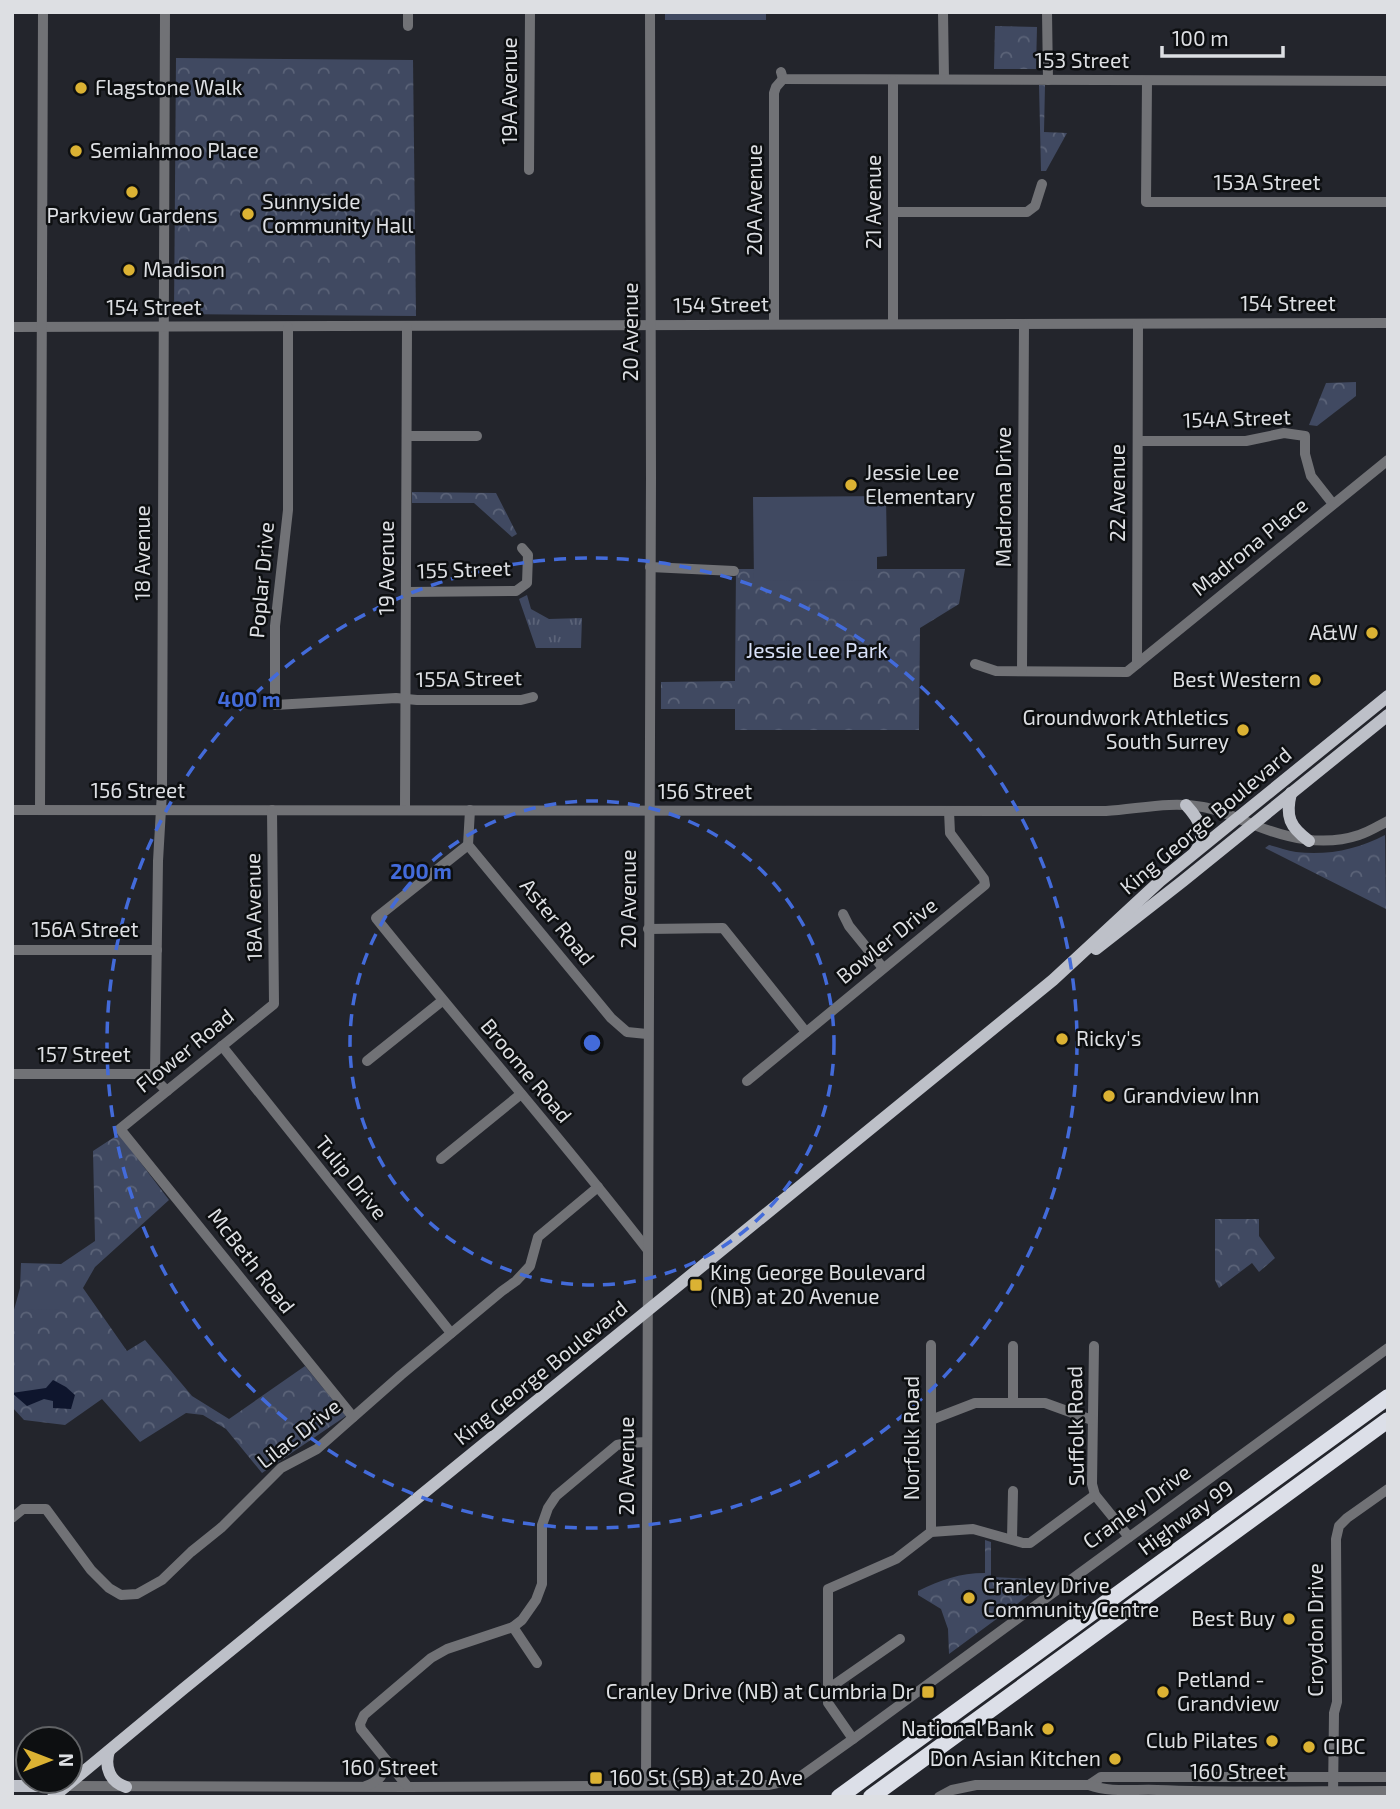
<svg xmlns="http://www.w3.org/2000/svg" width="1400" height="1809" viewBox="0 0 1400 1809" font-family="'Exo 2',sans-serif">
  <style>
    .grass { fill: url(#grass-tufts) }
    .park { fill: url(#park-crowns) }
    .pitch { fill: #404961 }
    .water { fill: #0e152d }
    .lines { fill: none; stroke-linecap: round; stroke-linejoin: round }
    .minor { stroke: #717276; stroke-width: 10 }
    .major { stroke: #bdc0c8; stroke-width: 12 }
    .highway { stroke: #dcdfe8; stroke-width: 16 }
    .ring { fill: none; stroke: #436bda; stroke-width: 3.5; stroke-dasharray: 12 9 }
    .poi-dot { fill: #dbb233; stroke: #0d0f11; stroke-width: 2.5 }
    .labels { text-anchor: middle; stroke-width: 5; stroke-linejoin: round; paint-order: stroke }
    .street-label { font-size: 21px; fill: #dddfe3; stroke: #0d0f11 }
    .poi-label { font-size: 21px; fill: #dddfe3; stroke: #0d0f11; text-anchor: start }
    .park-label { font-size: 21px; fill: #d9e1f8; stroke: #0d0f11 }
    .centre { fill: #436bda; stroke: #0d0f11; stroke-width: 3.5 }
    .ring-label { font-size: 21px; text-anchor: middle; font-weight: bold; fill: #436bda; stroke: #0d0f11; stroke-width: 5; stroke-linejoin: round; paint-order: stroke }
  </style>
  <defs>
    <pattern id="grass-tufts" width="24" height="20" patternUnits="userSpaceOnUse" patternTransform="scale(1.75)"><rect width="24" height="20" fill="#404961"/><path d="M3 7l-1-3M5 7V3M7 7l1-3M15 17l-1-3M17 17v-4M19 17l1-3" fill="none" stroke="#5b6378"/></pattern>
    <pattern id="park-crowns" width="20" height="18" patternUnits="userSpaceOnUse" patternTransform="scale(1.75)"><rect width="20" height="18" fill="#404961"/><path d="M2 6a3 3 0 1 1 6 0M12 15a3 3 0 1 1 6 0" fill="none" stroke="#5b6378"/></pattern>
  </defs>
  <rect width="100%" height="100%" fill="#23252c"/>
  <g class="grass">
    <rect x="665" y="12" width="101" height="8"/>
    <polygon points="527,595 531,609 549,619 582,618 581,648 536,648 519,599"/>
  </g>
  <g class="park">
    <polygon points="995,26 1037,27 1036,69 994,69"/>
    <polygon points="176,58 413,60 416,316 174,314"/>
    <polygon points="1039,85 1045,85 1044,132 1067,133 1046,171 1041,171"/>
    <polygon points="1356,382 1356,396 1317,426 1309,425 1326,383"/>
    <polygon points="412,492 496,493 517,534 512,537 474,503 412,503"/>
    <polygon points="736,569 965,569 959,604 920,628 919,730 735,730 735,709 661,709 661,682 735,681"/>
    <path d="M1385,835L1386,909L1265,848L1269,845C1278,847 1287,851 1296,852C1327,856 1359,849 1385,835Z"/>
    <polygon points="119,1134 169,1200 95,1267 83,1288 127,1351 145,1340 192,1396 229,1419 305,1366 346,1416 262,1473 226,1429 203,1415 186,1413 140,1442 102,1399 65,1425 24,1420 12,1407 12,1317 20,1288 21,1263 61,1264 95,1241 93,1151"/>
    <polygon points="1215,1219 1259,1219 1259,1236 1275,1258 1259,1272 1252,1263 1219,1288 1215,1280"/>
    <path d="M985,1540L991,1542V1577L1032,1579L1040,1587L949,1654L948,1629L941,1609L918,1595V1591C941,1580 959,1573 985,1573Z"/>
  </g>
  <g class="pitch">
    <polygon points="886,496 887,556 877,557 877,580 754,581 753,497"/>
    <polygon points="27,1294 61,1294 61,1309 27,1310"/>
  </g>
  <polygon class="water" points="53,1380 66,1387 75,1395 71,1409 53,1408 53,1401 44,1399 27,1406 12,1393 46,1388"/>
  <g class="lines">
    <g class="minor">
      <polyline points="165,12 162,792 158,861 155,1074 158,1082 167,1091"/>
      <polyline points="943,12 944,79"/>
      <polyline points="1047,12 1048,80"/>
      <polyline points="408,26 408,12"/>
      <polyline points="781,72 783,79 1388,81"/>
      <polyline points="1147,81 1146,202 1388,202"/>
      <polyline points="529,170 530,12"/>
      <polyline points="894,212 1027,212 1035,206 1042,184"/>
      <polyline points="774,324 774,93 776,87 783,79"/>
      <polyline points="893,324 893,80"/>
      <path d="M12,327C471,326 929,324 1388,323"/>
      <polyline points="288,327 288,510 275,626 275,705 396,698 417,700 521,700 533,697"/>
      <polyline points="407,436 477,436"/>
      <polyline points="1138,441 1246,441 1284,433 1305,436 1305,454 1311,476 1333,504"/>
      <polyline points="650,567 734,571"/>
      <polyline points="407,592 516,591 527,583 528,555 522,548"/>
      <polyline points="975,664 996,671 1127,672 1388,460"/>
      <polyline points="1137,664 1138,324"/>
      <polyline points="1022,671 1024,324"/>
      <polyline points="405,809 407,327"/>
      <path d="M12,810L1106,811C1139,809 1170,801 1203,807C1220,810 1237,818 1254,825C1287,838 1323,847 1359,835C1369,832 1378,826 1388,821"/>
      <polyline points="40,810 43,12"/>
      <polyline points="272,810 274,1004 120,1129 353,1417"/>
      <polyline points="470,810 468,845 611,1018 627,1032 647,1034"/>
      <path d="M468,845L376,918C465,1029 560,1136 647,1249"/>
      <polyline points="843,914 849,926 883,968"/>
      <polyline points="648,929 723,928 806,1032"/>
      <polyline points="12,950 157,950"/>
      <polyline points="222,1046 451,1333"/>
      <polyline points="367,1061 442,1001"/>
      <polyline points="12,1074 155,1074"/>
      <polyline points="747,1081 985,885 984,879 950,833 949,811"/>
      <polyline points="441,1159 521,1094"/>
      <polyline points="931,1345 931,1532"/>
      <polyline points="1094,1346 1092,1484 1095,1495 1129,1537"/>
      <polyline points="1013,1403 1013,1346"/>
      <polyline points="931,1420 975,1403 1045,1403 1092,1420"/>
      <polyline points="12,1518 23,1509 46,1509 91,1570 109,1588 121,1595 137,1594 162,1580 191,1552 222,1527 281,1468 317,1449 401,1375 502,1291 516,1281 530,1266 538,1237 598,1187"/>
      <polyline points="1012,1539 1013,1491"/>
      <polyline points="513,1627 537,1663"/>
      <polyline points="828,1689 900,1639"/>
      <polyline points="853,1739 828,1703 828,1589 896,1559 931,1532 973,1529 1023,1543 1030,1543 1095,1495"/>
      <polyline points="646,1785 651,477 650,12"/>
      <polyline points="1089,1785 1101,1777 1388,1777"/>
      <polyline points="66,1786 408,1787 768,1785 787,1781 801,1776 853,1739 1388,1348"/>
      <path d="M366,1786C381,1780 383,1776 386,1760"/>
      <polyline points="408,1787 361,1729 360,1724 364,1715 431,1658 447,1649 513,1627 522,1620 536,1600 542,1584 542,1525 548,1508 556,1496 617,1445 627,1443 647,1442"/>
      <path d="M939,1797L952,1790L976,1785H1089C1110,1793 1135,1789 1157,1790C1234,1793 1311,1791 1388,1791"/>
      <polyline points="1333,1797 1334,1713 1337,1702 1336,1539 1339,1526 1347,1518 1388,1489"/>
    </g>
    <g class="major">
      <path d="M1291,793C1285,817 1290,827 1309,841"/>
      <path d="M1186,805C1199,819 1208,834 1195,852"/>
      <polyline points="1096,949 1183,881 1388,715"/>
      <path d="M109,1751C104,1767 110,1782 126,1787"/>
      <polyline points="12,1786 66,1786"/>
      <polyline points="53,1797 182,1690 1053,980 1160,881 1388,696"/>
    </g>
    <g class="highway">
      <polyline points="839,1797 1388,1397"/>
      <polyline points="871,1797 1388,1420"/>
    </g>
  </g>
  <g class="ring">
    <circle cx="592" cy="1043" r="242"/>
    <circle cx="592" cy="1043" r="485"/>
  </g>
  <g class="poi-dot">
    <circle cx="81" cy="88" r="7"/>
    <circle cx="76" cy="151" r="7"/>
    <circle cx="132" cy="192" r="7"/>
    <circle cx="248" cy="214" r="7"/>
    <circle cx="129" cy="270" r="7"/>
    <circle cx="851" cy="485" r="7"/>
    <circle cx="1372" cy="633" r="7"/>
    <circle cx="1315" cy="680" r="7"/>
    <circle cx="1243" cy="730" r="7"/>
    <circle cx="1062" cy="1039" r="7"/>
    <circle cx="1109" cy="1096" r="7"/>
    <rect x="689" y="1278" width="14" height="14" rx="3.5"/>
    <circle cx="969" cy="1598" r="7"/>
    <circle cx="1289" cy="1619" r="7"/>
    <rect x="921" y="1685" width="14" height="14" rx="3.5"/>
    <circle cx="1163" cy="1692" r="7"/>
    <circle cx="1048" cy="1729" r="7"/>
    <circle cx="1272" cy="1741" r="7"/>
    <circle cx="1309" cy="1747" r="7"/>
    <circle cx="1115" cy="1759" r="7"/>
    <rect x="589" y="1771" width="14" height="14" rx="3.5"/>
  </g>
  <g class="labels">
    <g class="street-label">
      <text x="1082" y="68">153 Street</text>
      <text transform="translate(510 91) rotate(-90)" y="7">19A Avenue</text>
      <text x="1267" y="190">153A Street</text>
      <text transform="translate(755 200) rotate(-90)" y="7">20A Avenue</text>
      <text transform="translate(874 202) rotate(-90)" y="7">21 Avenue</text>
      <text x="1288" y="311">154 Street</text>
      <text transform="translate(721 305) rotate(-1)" y="7">154 Street</text>
      <text x="154" y="315">154 Street</text>
      <text transform="translate(631 332) rotate(-90)" y="7">20 Avenue</text>
      <text transform="translate(1237 419) rotate(-2)" y="7">154A Street</text>
      <text transform="translate(1118 493) rotate(-90)" y="7">22 Avenue</text>
      <text transform="translate(1004 497) rotate(-90)" y="7">Madrona Drive</text>
      <text transform="translate(1250 547) rotate(-39)" y="7">Madrona Place</text>
      <text transform="translate(143 553) rotate(-90)" y="7">18 Avenue</text>
      <text transform="translate(387 568) rotate(-90)" y="7">19 Avenue</text>
      <text transform="translate(464 570) rotate(-2)" y="7">155 Street</text>
      <text transform="translate(262 580) rotate(-85)" y="7">Poplar Drive</text>
      <text transform="translate(469 679) rotate(-1)" y="7">155A Street</text>
      <text x="138" y="798">156 Street</text>
      <text x="705" y="799">156 Street</text>
      <text transform="translate(1206 821) rotate(-40)" y="7">King George Boulevard</text>
      <text transform="translate(629 899) rotate(-90)" y="7">20 Avenue</text>
      <text transform="translate(254 907) rotate(-91)" y="7">18A Avenue</text>
      <text transform="translate(557 922) rotate(51)" y="7">Aster Road</text>
      <text x="85" y="937">156A Street</text>
      <text transform="translate(887 941) rotate(-39)" y="7">Bowler Drive</text>
      <text transform="translate(185 1051) rotate(-39)" y="7">Flower Road</text>
      <text x="84" y="1062">157 Street</text>
      <text transform="translate(526 1071) rotate(50)" y="7">Broome Road</text>
      <text transform="translate(351 1178) rotate(51)" y="7">Tulip Drive</text>
      <text transform="translate(251 1261) rotate(52)" y="7">McBeth Road</text>
      <text transform="translate(541 1373) rotate(-39)" y="7">King George Boulevard</text>
      <text transform="translate(1076 1426) rotate(-91)" y="7">Suffolk Road</text>
      <text transform="translate(299 1434) rotate(-38)" y="7">Lilac Drive</text>
      <text transform="translate(912 1438) rotate(-90)" y="7">Norfolk Road</text>
      <text transform="translate(627 1466) rotate(-90)" y="7">20 Avenue</text>
      <text transform="translate(1137 1507) rotate(-36)" y="7">Cranley Drive</text>
      <text transform="translate(1186 1518) rotate(-36)" y="7">Highway 99</text>
      <text transform="translate(1316 1630) rotate(-90)" y="7">Croydon Drive</text>
      <text x="390" y="1775">160 Street</text>
      <text x="1238" y="1779">160 Street</text>
    </g>
    <g class="poi-label">
      <text x="95" y="95">Flagstone Walk</text>
      <text x="90" y="158">Semiahmoo Place</text>
      <text x="262" y="209">Sunnyside<tspan x="262" dy="24">Community Hall</tspan></text>
      <text x="132" y="223" text-anchor="middle">Parkview Gardens</text>
      <text x="143" y="277">Madison</text>
      <text x="865" y="480">Jessie Lee<tspan x="865" dy="24">Elementary</tspan></text>
      <text x="1358" y="640" text-anchor="end">A&amp;W</text>
      <text x="1301" y="687" text-anchor="end">Best Western</text>
      <text x="1229" y="725" text-anchor="end">Groundwork Athletics<tspan x="1229" dy="24">South Surrey</tspan></text>
      <text x="1076" y="1046">Ricky's</text>
      <text x="1123" y="1103">Grandview Inn</text>
      <text x="710" y="1280">King George Boulevard<tspan x="710" dy="24">(NB) at 20 Avenue</tspan></text>
      <text x="983" y="1593">Cranley Drive<tspan x="983" dy="24">Community Centre</tspan></text>
      <text x="1275" y="1626" text-anchor="end">Best Buy</text>
      <text x="1177" y="1687">Petland -<tspan x="1177" dy="24">Grandview</tspan></text>
      <text x="914" y="1699" text-anchor="end">Cranley Drive (NB) at Cumbria Dr</text>
      <text x="1034" y="1736" text-anchor="end">National Bank</text>
      <text x="1258" y="1748" text-anchor="end">Club Pilates</text>
      <text x="1323" y="1754">CIBC</text>
      <text x="1101" y="1766" text-anchor="end">Don Asian Kitchen</text>
      <text x="610" y="1785">160 St (SB) at 20 Ave</text>
    </g>
    <g class="park-label">
      <text x="817" y="658">Jessie Lee Park</text>
    </g>
  </g>
  <circle cx="592" cy="1043" r="10" class="centre"/>
  <g class="ring-label">
    <text x="249" y="707">400 m</text>
    <text x="421" y="879">200 m</text>
  </g>
  <rect width="1400" height="1809" fill="none" stroke="#dddfe3" stroke-width="28"/>
  <g transform="translate(49 1760) rotate(90)"><circle r="33" fill="#0d0f11" stroke="#606265" stroke-width="2"/>
  <path d="M0-5L12 26L0 18L-12 26Z" fill="#dbb233"/>
  <text y="-10" font-size="19" font-weight="bold" text-anchor="middle" fill="#dddfe3">N</text>
  </g>
  <path d="M1162 46v10h121v-10" fill="none" stroke="#dddfe3" stroke-width="3.5"/>
  <text x="1172" y="46" font-size="21" fill="#dddfe3" stroke="#0d0f11" stroke-width="5" paint-order="stroke">100 m</text>
</svg>
